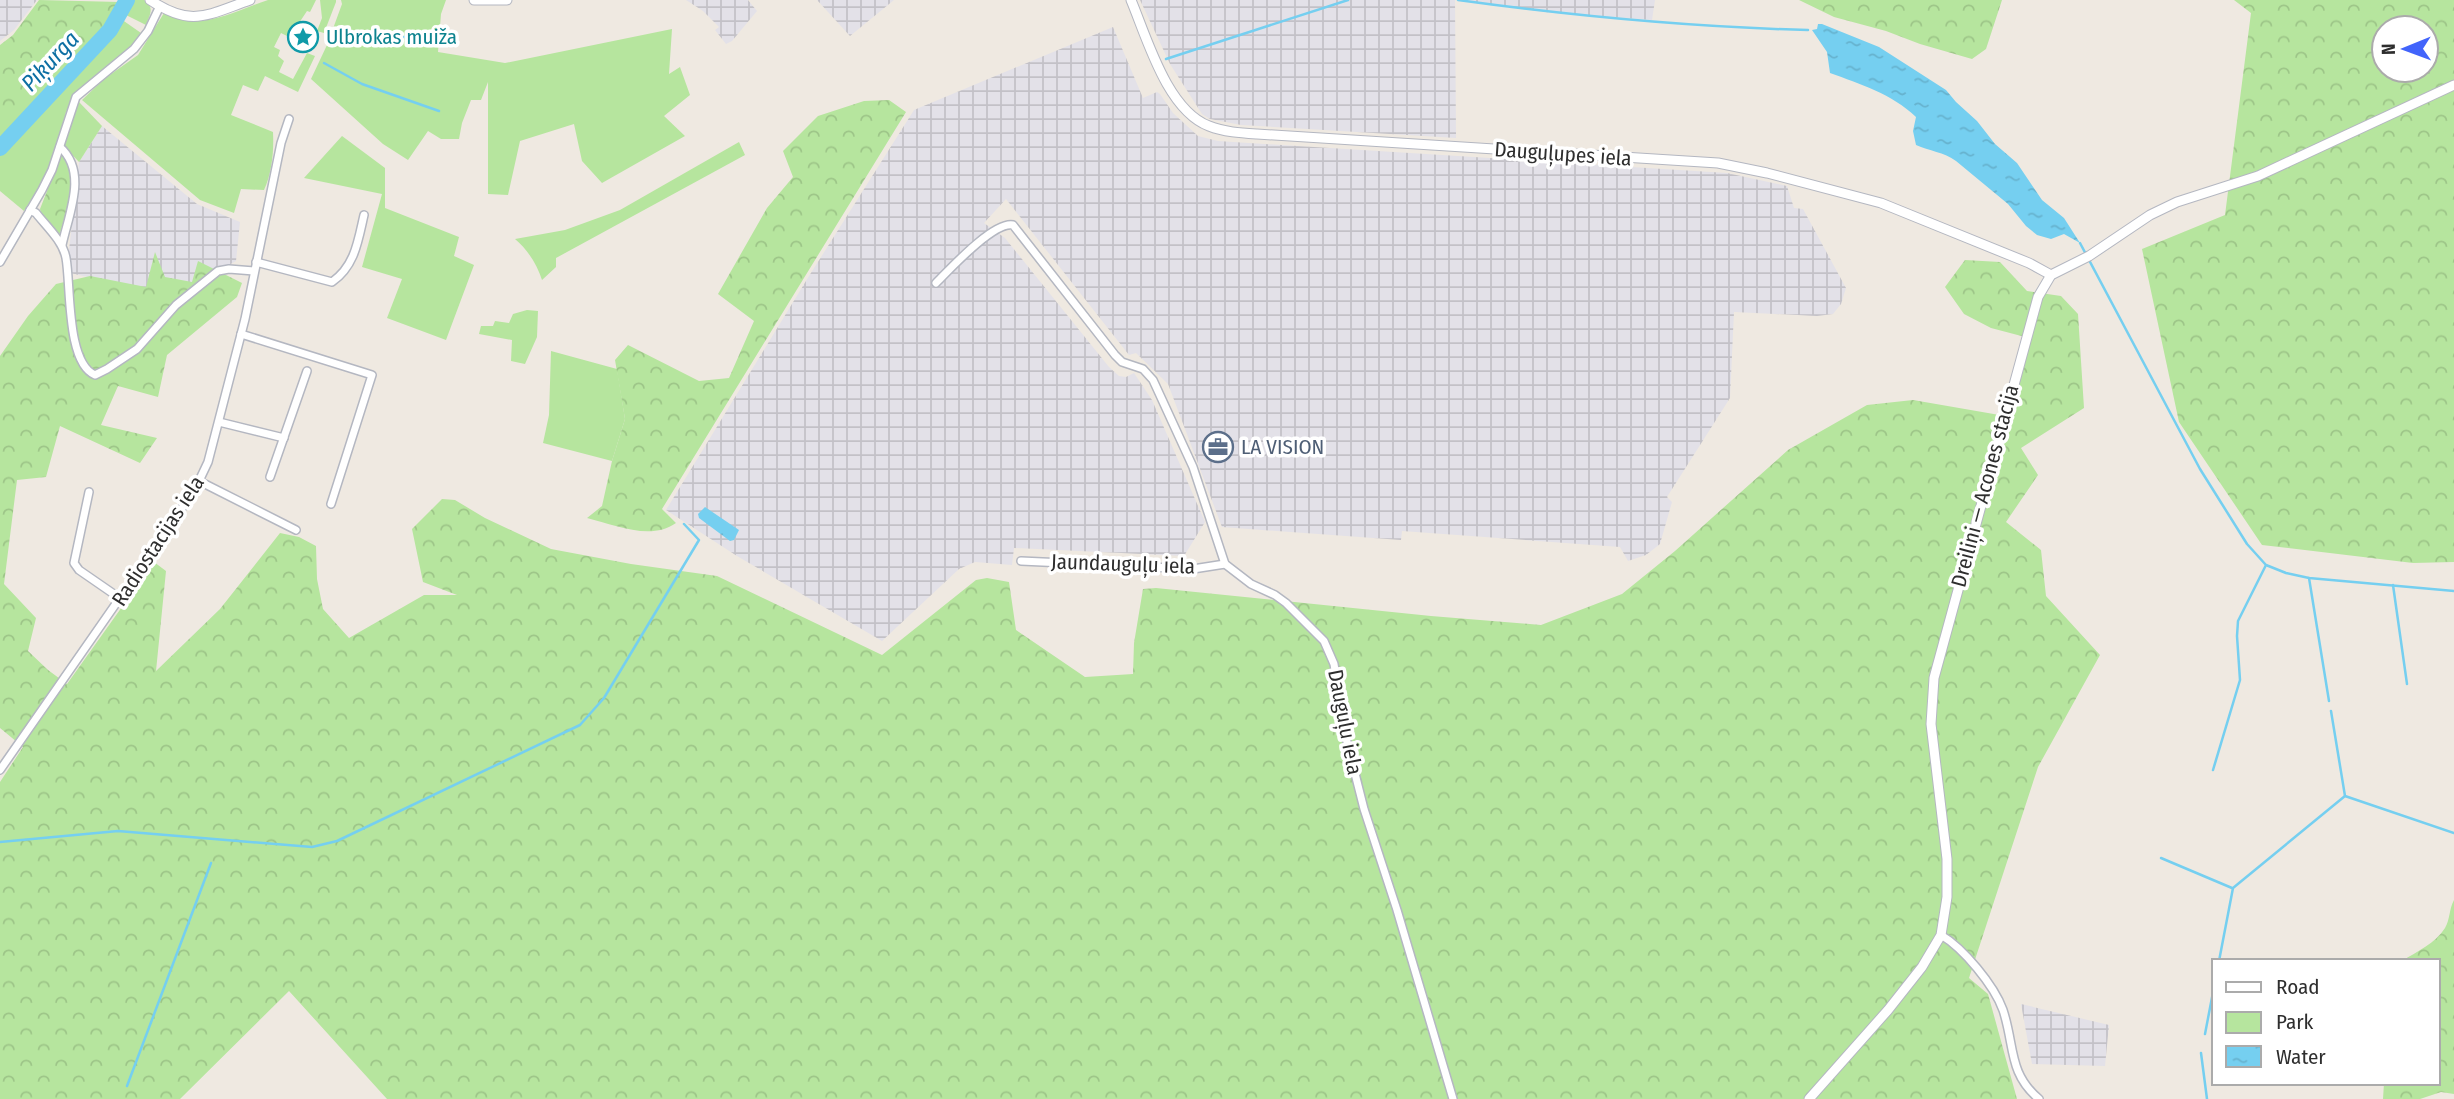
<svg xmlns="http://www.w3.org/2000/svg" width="2454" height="1099" viewBox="0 0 2454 1099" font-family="'Fira Sans Condensed',sans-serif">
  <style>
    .industrial { fill: url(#industrial-grid) }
    .green { fill: #b6e59e }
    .forest { fill: url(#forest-crowns); fill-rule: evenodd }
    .water { fill: url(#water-ripples) }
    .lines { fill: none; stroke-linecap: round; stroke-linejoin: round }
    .stream { stroke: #75cff0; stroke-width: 2.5 }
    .river { stroke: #75cff0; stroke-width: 16 }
    .minor-casing { stroke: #b4b7c1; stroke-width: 10 }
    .tertiary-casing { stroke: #b4b7c1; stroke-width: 11 }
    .minor { stroke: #fff; stroke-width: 7 }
    .tertiary { stroke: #fff; stroke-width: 9 }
    .labels { text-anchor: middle; stroke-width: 7; stroke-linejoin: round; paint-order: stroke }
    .culture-label { font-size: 21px; fill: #0d838f; stroke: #fff; text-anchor: start }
    .street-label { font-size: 21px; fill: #2e2e2e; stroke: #fff }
    .service-label { font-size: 21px; fill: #4e5e75; stroke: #fff; text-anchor: start }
    .water-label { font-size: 23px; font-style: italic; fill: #0d6fa3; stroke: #fff }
  </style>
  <defs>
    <pattern id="industrial-grid" width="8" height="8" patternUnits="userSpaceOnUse" patternTransform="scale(1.75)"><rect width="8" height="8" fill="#e3e1e8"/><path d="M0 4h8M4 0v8" fill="none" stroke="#c3c1c7"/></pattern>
    <pattern id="forest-crowns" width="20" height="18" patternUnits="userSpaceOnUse" patternTransform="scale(1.75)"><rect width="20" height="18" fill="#b6e59e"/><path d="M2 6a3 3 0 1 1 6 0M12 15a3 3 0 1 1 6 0" fill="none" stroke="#9dc588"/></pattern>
    <pattern id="water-ripples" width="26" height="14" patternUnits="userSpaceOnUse" patternTransform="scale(1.75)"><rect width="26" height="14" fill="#75cff0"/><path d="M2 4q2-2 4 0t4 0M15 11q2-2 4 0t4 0" fill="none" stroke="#66b2ce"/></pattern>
  </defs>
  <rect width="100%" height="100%" fill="#efe9e1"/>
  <g class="industrial">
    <polygon points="0,0 37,0 14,30 0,41"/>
    <polygon points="686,0 748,0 757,11 732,41 726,44 715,30 719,27 703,11"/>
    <polygon points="817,0 894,0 850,36"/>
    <polygon points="1140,0 1455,0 1456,138 1241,125 1210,119 1202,114 1170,64"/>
    <polygon points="1458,0 1655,0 1652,20 1553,13"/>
    <polygon points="1113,27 1143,98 1157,92 1160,94 1173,113 1198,136 1218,141 1727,173 1787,186 1794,208 1803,209 1846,288 1841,304 1833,314 1817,316 1734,312 1730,398 1667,497 1672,502 1660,544 1646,555 1628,561 1620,547 1402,531 1401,540 1222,527 1168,384 1136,353 1129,355 1006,199 984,223 1005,238 1109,367 1119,376 1126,377 1134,373 1152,400 1205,522 1184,556 1014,548 1012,565 975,562 959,569 882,641 737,556 666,510 809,276 914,110"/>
    <polygon points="102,126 197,204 240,222 236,261 179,294 145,290 70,273 69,250 79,162"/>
    <polygon points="2021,1004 2109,1025 2105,1066 2032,1064"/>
  </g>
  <g class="green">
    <path d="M131,0H144C155,7 150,15 146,25L122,13Z"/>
    <path d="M268,0H316L310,12L307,11L295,29L291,28L287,36L281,33L274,47L280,50L278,56L284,61L279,72L293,79L307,53L315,56L298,92L265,76L258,91L243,85L231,115L273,132C274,151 272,173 264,190L241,189L234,213L200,200L82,100L104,79L138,55L164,13C203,31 229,13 268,0Z"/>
    <polygon points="320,0 336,0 336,2 324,33 317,31 322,18"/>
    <polygon points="341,0 446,0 441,14 438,52 505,63 672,29 669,74 680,67 690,95 664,116 685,136 602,183 582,161 574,124 520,141 508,195 488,194 488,82 481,100 471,100 462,123 459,139 441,139 428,131 408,160 383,144 311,79 327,45 342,4"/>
    <polygon points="121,19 141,33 128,51 75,96 66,112 54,159 44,180 24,211 0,191 0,154 114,34"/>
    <polygon points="79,102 102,126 79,162 63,145 75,107"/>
    <polygon points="342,136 385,168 385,208 459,237 454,256 474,265 446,340 387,318 402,279 362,267 382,194 304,178"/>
    <path d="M739,142L745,155L556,258V267L542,280C537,264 527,249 515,239L565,230L620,210Z"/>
    <polygon points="527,310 538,311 537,337 525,364 511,361 512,340 479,334 481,326 493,326 495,321 509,323 513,314"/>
    <polygon points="551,351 617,369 625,419 612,461 543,443 549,415"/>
  </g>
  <g class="forest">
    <polygon points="39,0 120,2 105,29 0,142 0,45 13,35"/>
    <polygon points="1799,0 2002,0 1986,49 1972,59 1920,44 1886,31 1834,17"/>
    <path d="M2234,0H2454V562L2413,563L2262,545L2179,422L2142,249L2225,215L2251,13ZM2384,28H2426V70H2384Z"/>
    <path d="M889,100L906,112L662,509L676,523C651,541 615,525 587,518L602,506L612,461L625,419L615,360L628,345L699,381L729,378L754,321L718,294L767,208L793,177L783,151L818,116L864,101Z"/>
    <path d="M61,155H64C82,176 66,211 60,234C51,230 41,218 40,209Z"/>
    <polygon points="155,252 165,277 192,282 198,261 242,283 237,297 167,355 158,397 118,386 101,425 157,438 140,463 60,426 46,477 17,480 4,584 36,618 28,651 48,670 67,684 154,562 166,571 156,671 220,609 280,533 299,537 316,546 317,579 323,609 349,638 424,595 457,595 423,582 412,529 442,499 455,500 485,518 551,549 631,564 717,576 882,655 976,580 987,578 1009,582 1016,630 1085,677 1133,674 1134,643 1143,589 1156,588 1431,616 1541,625 1622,594 1675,551 1788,450 1867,405 1913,400 2011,417 2029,338 1991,328 1964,314 1945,287 1965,260 2000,262 2027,291 2061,296 2078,314 2084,408 2021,448 2038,475 2006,522 2041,550 2046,596 2100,655 2038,767 1969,978 1988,994 2017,1099 387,1099 289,991 180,1099 0,1099 0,782 23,747 0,728 0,356 28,316 56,284 90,276 146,287"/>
    <path d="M2454,900V1094L2441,1092L2420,1099H2383L2384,1083H2438V961H2402C2416,952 2436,943 2445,928C2450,920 2449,909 2454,900Z"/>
  </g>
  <g class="water">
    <path d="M1818,24H1822L1879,47L1946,90L1956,102L1977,121L1995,144L2017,163L2042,200L2064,218L2080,243L2064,234L2051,239L2037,235L2026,226L2008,204L1956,161C1944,152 1929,151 1916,145L1913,131L1916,117C1892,94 1860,84 1830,73L1827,52L1812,30L1817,29Z"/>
    <polygon points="705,507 739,530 734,540 730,541 699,518 698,514"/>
  </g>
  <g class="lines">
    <g class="stream">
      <path d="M1458,0C1574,16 1691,27 1808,30"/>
      <polyline points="340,39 405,37"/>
      <polyline points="1166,59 1348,0"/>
      <polyline points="324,63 362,84 439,111"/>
      <polyline points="2080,243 2200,469 2247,544 2266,565 2286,573 2309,578 2454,591"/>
      <polyline points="2309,578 2329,701"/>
      <polyline points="2393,585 2407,684"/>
      <polyline points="2331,711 2345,796 2454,833"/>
      <polyline points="2213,770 2240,680 2237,636 2238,621 2266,565"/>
      <polyline points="0,842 118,831 312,847 337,841 580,725 604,698 699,540 684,524"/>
      <polyline points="2161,858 2232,888"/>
      <polyline points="2219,961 2233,888 2345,796"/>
      <polyline points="2205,1034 2214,987"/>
      <polyline points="2201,1053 2207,1099"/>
      <polyline points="127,1086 211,863"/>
    </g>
    <polyline class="river" points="0,148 110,30 127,0"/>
    <g class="minor-casing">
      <g id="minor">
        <path d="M60,147C88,172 69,213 62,245"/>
        <path d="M30,210L36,213C46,226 63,241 66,258C71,284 66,363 95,375L107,369L137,349L176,305L218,271L229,269L254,271"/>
        <polyline points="0,262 42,190 52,170 76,97 134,49 148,31 160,6"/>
        <path d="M256,262L332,282C355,266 358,241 364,215"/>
        <path d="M936,283C950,269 994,221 1013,225L1115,355L1122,362L1143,369L1153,380L1193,467L1225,564L1251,584L1275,595L1286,603L1324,641L1334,664L1346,738L1364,809L1397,910L1453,1099"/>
        <polyline points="241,334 372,375 331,504"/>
        <polyline points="219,422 284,438"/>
        <polyline points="270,477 307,371"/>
        <polyline points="199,481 296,530"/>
        <polyline points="89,492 74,563 79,570 121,599"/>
        <polyline points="1021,561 1193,569 1225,564"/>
        <polyline points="0,770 177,516 199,481 208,462 245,319 281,143 289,119"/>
        <path d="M1941,935C1963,948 1994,985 2003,1010C2015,1046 2008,1073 2039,1099"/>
      </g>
    </g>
    <g class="tertiary-casing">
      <g id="tertiary">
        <path d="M150,0C192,28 207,15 250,0"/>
        <polyline points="474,0 507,0"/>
        <path d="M1131,0C1147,38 1167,110 1209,126C1224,132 1241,133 1257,134L1718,163L1767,173L1881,203L2029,263L2051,275"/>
        <polyline points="1809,1099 1888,1010 1922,967 1941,935 1947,897 1947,859 1931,724 1934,678 2038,297 2051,275 2089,256 2150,215 2177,202 2258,176 2454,85"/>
      </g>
    </g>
    <use href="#minor" class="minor"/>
    <use href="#tertiary" class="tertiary"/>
  </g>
  <defs>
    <g id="sight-ring" transform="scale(1.575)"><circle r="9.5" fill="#fff" stroke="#0f9aa8" stroke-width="1.5"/><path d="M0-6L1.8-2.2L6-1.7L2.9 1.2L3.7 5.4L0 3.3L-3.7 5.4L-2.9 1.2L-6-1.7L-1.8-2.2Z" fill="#0f9aa8"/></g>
    <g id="office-ring" transform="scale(1.575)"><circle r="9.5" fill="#fff" stroke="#5c6f8a" stroke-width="1.5"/><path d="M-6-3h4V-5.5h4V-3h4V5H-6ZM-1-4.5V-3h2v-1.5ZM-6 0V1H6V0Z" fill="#5c6f8a"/></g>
  </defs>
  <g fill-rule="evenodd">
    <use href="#sight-ring" x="303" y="37"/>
    <use href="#office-ring" x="1218" y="447"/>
  </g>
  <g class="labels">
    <g class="culture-label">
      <text x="326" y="44">Ulbrokas muiža</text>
    </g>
    <g class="street-label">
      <text transform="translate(1563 154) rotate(4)" y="7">Dauguļupes iela</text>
      <text transform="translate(1985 486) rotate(-75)" y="7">Dreiliņi — Acones stacija</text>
      <text transform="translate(158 541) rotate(-57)" y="7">Radiostacijas iela</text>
      <text transform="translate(1123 564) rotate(2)" y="7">Jaundauguļu iela</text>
      <text transform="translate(1345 722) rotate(79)" y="7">Dauguļu iela</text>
    </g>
    <g class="service-label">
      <text x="1241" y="454">LA VISION</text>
    </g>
    <g class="water-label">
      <text transform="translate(50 61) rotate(-47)" y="8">Piķurga</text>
    </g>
  </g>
  <rect x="2212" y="959" width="228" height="126" fill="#ffffff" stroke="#ababab" stroke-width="2"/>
  <rect x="2226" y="982" width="35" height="10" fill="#ffffff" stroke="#ababab" stroke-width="2"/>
  <text x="2276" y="994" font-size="21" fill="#2e2e2e">Road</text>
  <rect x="2226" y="1012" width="35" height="21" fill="#b6e59e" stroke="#ababab" stroke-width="2"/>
  <text x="2276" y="1029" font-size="21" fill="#2e2e2e">Park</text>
  <rect x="2226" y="1046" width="35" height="21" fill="url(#water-ripples)" stroke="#ababab" stroke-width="2"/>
  <text x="2276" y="1064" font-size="21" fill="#2e2e2e">Water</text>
  <g transform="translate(2405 49) rotate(269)"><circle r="33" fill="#ffffff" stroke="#ababab" stroke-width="2"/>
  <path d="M0-5L12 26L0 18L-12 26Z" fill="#4264fb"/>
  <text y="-10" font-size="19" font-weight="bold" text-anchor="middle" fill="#2e2e2e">N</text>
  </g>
</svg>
